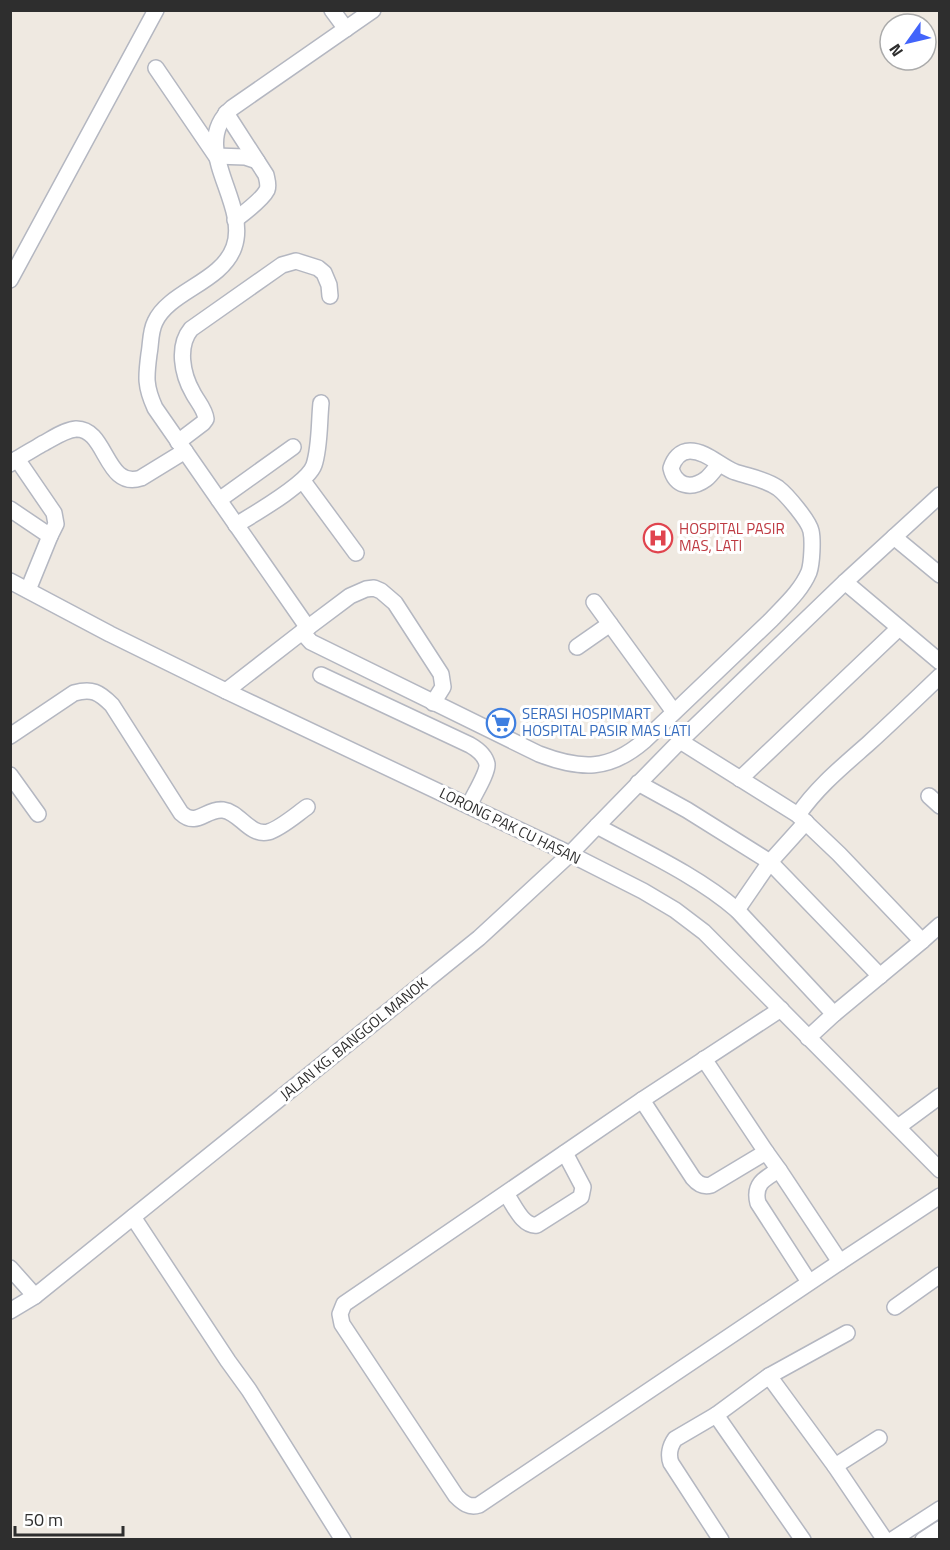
<svg xmlns="http://www.w3.org/2000/svg" width="950" height="1550" viewBox="0 0 950 1550" font-family="'Titillium Web',sans-serif">
  <style>
    .lines { fill: none; stroke-linecap: round; stroke-linejoin: round }
    .minor-casing { stroke: #b4b7c1; stroke-width: 18 }
    .minor { stroke: #fff; stroke-width: 15 }
    .labels { text-anchor: middle; stroke-width: 6; stroke-linejoin: round; paint-order: stroke }
    .health-label { font-size: 15px; fill: #be3a42; stroke: #fff; text-anchor: start }
    .shop-label { font-size: 15px; fill: #366cbe; stroke: #fff; text-anchor: start }
    .street-label { font-size: 15px; fill: #2e2e2e; stroke: #fff }
  </style>
  <rect width="100%" height="100%" fill="#efe9e1"/>
  <g class="lines">
    <g class="minor-casing">
      <g id="minor">
        <polyline points="332,10 346,29"/>
        <polyline points="156,68 216,156 245,157 257,161"/>
        <path d="M226,113L266,175C267,180 269,185 267,190C262,200 244,213 235,220"/>
        <polyline points="10,280 156,10"/>
        <path d="M178,442L203,423L206,419C205,409 197,401 193,393C182,374 177,346 191,329L282,265L296,261L318,268L324,273L329,285L330,296"/>
        <polyline points="17,459 54,513 56,524 50,536"/>
        <path d="M10,464C20,456 31,451 42,444C52,439 64,430 76,429C107,428 105,490 141,478L185,451"/>
        <polyline points="303,481 356,553"/>
        <polyline points="219,500 293,447"/>
        <polyline points="10,509 50,536 28,590"/>
        <path d="M236,525C254,514 308,483 314,465C320,447 319,422 321,403"/>
        <polyline points="894,537 940,575"/>
        <polyline points="10,581 110,634 226,691 570,854 643,891 675,910 704,932 940,1170"/>
        <polyline points="845,582 940,495"/>
        <polyline points="594,602 674,712"/>
        <path d="M308,628L155,408C145,386 146,377 149,354C151,344 150,332 155,322C169,291 222,282 234,247C250,202 187,147 232,108L373,10"/>
        <path d="M302,632L311,642L539,754C581,770 609,771 644,741L772,619C785,605 801,591 809,572C812,563 813,540 811,531C809,521 787,495 778,488C765,479 750,477 735,472C720,466 706,451 690,451C680,451 674,459 671,468C675,486 691,490 706,479C711,475 715,469 719,464"/>
        <polyline points="577,647 610,624"/>
        <path d="M321,675L470,745C477,749 485,755 487,764C488,773 473,796 469,806"/>
        <polyline points="226,691 302,632 350,596 366,589 374,588 381,591 395,603 441,674 443,687 433,703"/>
        <path d="M10,736L74,693C92,688 99,692 112,705L181,813C197,828 206,808 223,810C240,812 249,836 268,832C280,829 297,814 307,807"/>
        <polyline points="680,741 845,582 940,662"/>
        <polyline points="10,775 38,814"/>
        <polyline points="740,779 899,628"/>
        <polyline points="638,783 687,810 770,862 880,976"/>
        <polyline points="929,796 940,806"/>
        <path d="M798,815C817,787 843,766 869,743C893,721 916,699 940,676"/>
        <polyline points="597,826 680,741 798,815 839,854 922,941 834,1014 808,1038"/>
        <polyline points="737,910 770,862 806,822"/>
        <polyline points="922,941 940,925"/>
        <path d="M781,1009L642,1100L344,1304L340,1314L342,1324L456,1496C463,1503 469,1508 479,1505L840,1262L940,1196"/>
        <path d="M642,1100L693,1178C698,1184 704,1187 711,1185L766,1152L704,1059"/>
        <polyline points="898,1127 940,1096"/>
        <path d="M766,1152L779,1170C765,1178 753,1184 758,1203L809,1282"/>
        <polyline points="779,1170 840,1262"/>
        <path d="M506,1194C514,1204 522,1227 537,1225L581,1197L583,1187L565,1153"/>
        <polyline points="133,1217 228,1361 249,1390 343,1540"/>
        <polyline points="10,1268 35,1296"/>
        <polyline points="895,1307 940,1275"/>
        <path d="M10,1311L35,1296L479,938L570,854L597,826C643,851 698,876 737,910L834,1014"/>
        <polyline points="769,1376 847,1333"/>
        <polyline points="716,1415 803,1540"/>
        <polyline points="835,1466 879,1438"/>
        <path d="M721,1540L671,1463C668,1455 670,1446 675,1439L716,1415L769,1376L835,1466L885,1540"/>
        <polyline points="892,1540 940,1509"/>
        <polyline points="923,1540 940,1529"/>
      </g>
    </g>
    <use href="#minor" class="minor"/>
  </g>
  <defs>
    <g id="hospital-ring" transform="scale(1.5)"><circle r="9.5" fill="#fff" stroke="#e0444e" stroke-width="1.5"/><path d="M-5-5h3v3.5h4V-5h3V5h-3V1.5h-4V5h-3Z" fill="#e0444e"/></g>
    <g id="supermarket-ring" transform="scale(1.5)"><circle r="9.5" fill="#fff" stroke="#3f7fe0" stroke-width="1.5"/><path d="M-6-5.5h2.5l.6 2H6L4.5 2H-2.5L-4.4-4H-6ZM-1.5 3.2a1.3 1.3 0 1 0 .1 0ZM3 3.2a1.3 1.3 0 1 0 .1 0Z" fill="#3f7fe0"/></g>
  </defs>
  <g fill-rule="evenodd">
    <use href="#hospital-ring" x="658" y="538"/>
    <use href="#supermarket-ring" x="501" y="723"/>
  </g>
  <g class="labels">
    <g class="health-label">
      <text x="679" y="534">HOSPITAL PASIR<tspan x="679" dy="17">MAS, LATI</tspan></text>
    </g>
    <g class="shop-label">
      <text x="522" y="719">SERASI HOSPIMART<tspan x="522" dy="17">HOSPITAL PASIR MAS LATI</tspan></text>
    </g>
    <g class="street-label">
      <text transform="translate(510 826) rotate(26)" y="5">LORONG PAK CU HASAN</text>
      <text transform="translate(354 1039) rotate(-39)" y="5">JALAN KG. BANGGOL MANOK</text>
    </g>
  </g>
  <rect width="950" height="1550" fill="none" stroke="#2e2e2e" stroke-width="24"/>
  <g transform="translate(908 42) rotate(236)"><circle r="28" fill="#ffffff" stroke="#ababab" stroke-width="1.5"/>
  <path d="M0-4.5L10 22L0 15L-10 22Z" fill="#4264fb"/>
  <text y="-9" font-size="16" font-weight="bold" text-anchor="middle" fill="#2e2e2e">N</text>
  </g>
  <path d="M15 1526v9h108v-9" fill="none" stroke="#2e2e2e" stroke-width="3"/>
  <text x="24" y="1526" font-size="18" fill="#2e2e2e" stroke="#ffffff" stroke-width="4.5" paint-order="stroke">50 m</text>
</svg>
